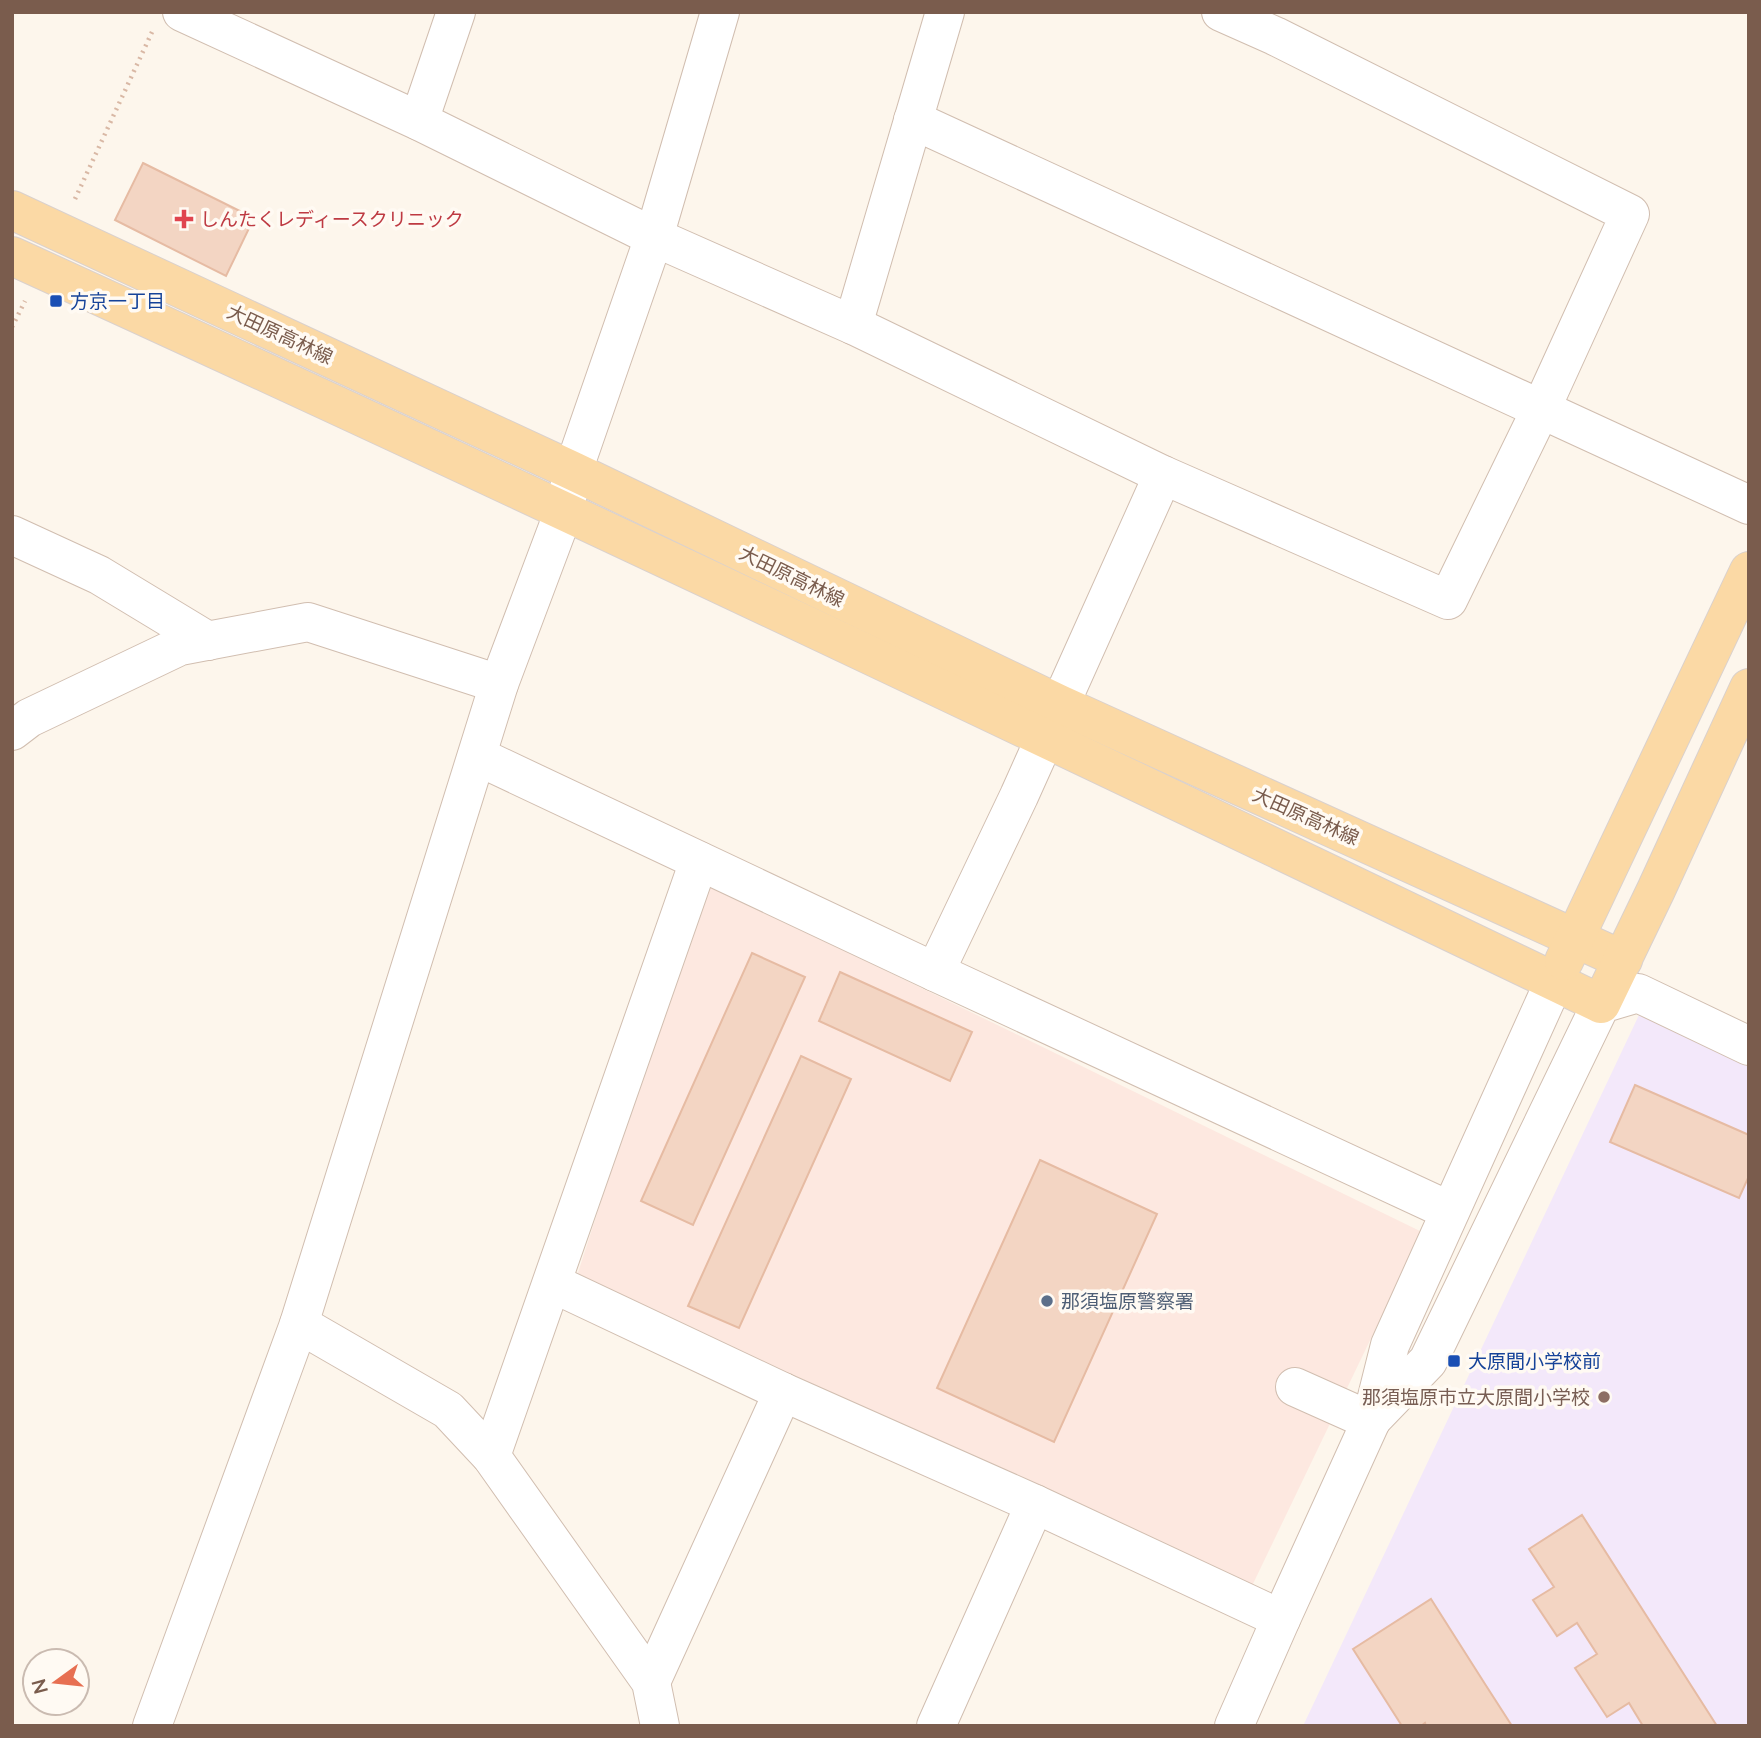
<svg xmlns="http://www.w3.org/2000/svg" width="1761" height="1738" viewBox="0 0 1761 1738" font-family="Lato,'Noto Sans JP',sans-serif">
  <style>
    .commercial { fill: #fde8e0 }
    .education { fill: #f3e8fa }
    .building { fill: #f3d5c3; stroke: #e6bba3; stroke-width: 2 }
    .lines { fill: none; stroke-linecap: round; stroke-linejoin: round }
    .minor-casing { stroke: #d1beb0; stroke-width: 40 }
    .major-casing { stroke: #dad1cd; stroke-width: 40 }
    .path { stroke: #d9b8a5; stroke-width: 4.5; stroke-dasharray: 2 5; stroke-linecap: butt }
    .minor { stroke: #fff; stroke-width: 38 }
    .major { stroke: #fbd9a5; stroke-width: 38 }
    .health-dot { fill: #e0444e; stroke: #fffaf3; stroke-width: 2.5 }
    .transit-dot { fill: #1a4fb4; stroke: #fffaf3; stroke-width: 2.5 }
    .service-dot { fill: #5c6f8a; stroke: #fffaf3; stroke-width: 2.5 }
    .education-dot { fill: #8d6e63; stroke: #fffaf3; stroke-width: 2.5 }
    .labels { text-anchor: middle; stroke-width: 7; stroke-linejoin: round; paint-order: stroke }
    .health-label { font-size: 19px; fill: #be3a42; stroke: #fffaf3; text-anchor: start }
    .transit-label { font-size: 19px; fill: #164399; stroke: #fffaf3; text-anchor: start }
    .street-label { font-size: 19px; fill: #7a5c4d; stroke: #fffaf3 }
    .service-label { font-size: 19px; fill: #4e5e75; stroke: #fffaf3; text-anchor: start }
    .education-label { font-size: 19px; fill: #785e54; stroke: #fffaf3; text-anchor: end }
  </style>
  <rect width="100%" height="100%" fill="#fdf6ec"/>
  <polygon class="commercial" points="704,882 1422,1232 1251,1588 575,1282"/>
  <polygon class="education" points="1639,1015 1749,1067 1749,1726 1303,1726"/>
  <g class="building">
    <polygon points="143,163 254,218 226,276 115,220"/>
    <polygon points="752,953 805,977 693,1225 641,1201"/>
    <polygon points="840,972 972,1032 950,1081 819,1021"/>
    <polygon points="801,1056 851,1079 739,1328 688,1306"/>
    <polygon points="1635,1085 1749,1135 1749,1176 1739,1198 1610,1142"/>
    <polygon points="1040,1160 1157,1214 1054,1442 937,1388"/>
    <polygon points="1582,1515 1717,1726 1643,1726 1629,1703 1607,1717 1575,1668 1597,1654 1577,1623 1557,1636 1533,1600 1554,1587 1529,1549"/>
    <polygon points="1431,1599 1485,1684 1512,1726 1426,1726 1425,1723 1421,1726 1402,1726 1353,1649"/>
  </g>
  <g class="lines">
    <g class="minor-casing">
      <g id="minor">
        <polyline points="182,12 419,121 654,237 853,325 1163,475 1448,600 1541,409 1630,214 1275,36 1221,12"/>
        <polyline points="913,120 1749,505"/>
        <polyline points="419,121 456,12"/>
        <polyline points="853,325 945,12"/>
        <polyline points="12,535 99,575 208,641"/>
        <polyline points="12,731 29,718 180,646 308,622 499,684"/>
        <polyline points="477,756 935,972 1450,1211"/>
        <polyline points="935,972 1019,796 1163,475"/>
        <polyline points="552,1283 783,1392 1035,1504 1281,1619"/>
        <polyline points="299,1324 448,1410 491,1456 651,1682 660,1726"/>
        <polyline points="1295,1387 1371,1421"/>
        <polyline points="1372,1419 1428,1361 1601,1004 1638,993 1749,1046"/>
        <polyline points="491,1456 699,861"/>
        <polyline points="651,1682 783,1392"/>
        <polyline points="152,1726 299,1324 499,684 564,511 573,471 654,237 720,12"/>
        <polyline points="936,1726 1035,1504"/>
        <polyline points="1234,1726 1281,1619 1371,1421 1390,1345 1554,982"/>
      </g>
    </g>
    <g class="major-casing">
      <g id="major">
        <polyline points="12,210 573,471 1059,704 1623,960"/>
        <path d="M12,256C545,499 1074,751 1601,1004L1656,890L1749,688"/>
        <polyline points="1564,961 1749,571"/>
      </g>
    </g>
    <g class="path">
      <polyline points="75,199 152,32"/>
      <polyline points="12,327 25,301"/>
    </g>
    <use href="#minor" class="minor"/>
    <use href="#major" class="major"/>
  </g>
  <path class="health-dot" d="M180.5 208.5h7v7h7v7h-7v7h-7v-7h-7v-7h7z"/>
  <g class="transit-dot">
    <rect x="49" y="294" width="14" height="14" rx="3.5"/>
    <rect x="1447" y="1354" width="14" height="14" rx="3.5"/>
  </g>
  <circle class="service-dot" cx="1047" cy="1301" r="7"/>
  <circle class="education-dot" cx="1604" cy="1397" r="7"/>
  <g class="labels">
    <g class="health-label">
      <text x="200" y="226">しんたくレディースクリニック</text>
    </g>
    <g class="transit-label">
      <text x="70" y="308">方京一丁目</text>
      <text x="1468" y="1368">大原間小学校前</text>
    </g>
    <g class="street-label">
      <text transform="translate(280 334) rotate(25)" y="7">大田原高林線</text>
      <text transform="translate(792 576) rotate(26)" y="7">大田原高林線</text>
      <text transform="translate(1306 816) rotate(24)" y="7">大田原高林線</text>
    </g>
    <g class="service-label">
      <text x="1061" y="1308">那須塩原警察署</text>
    </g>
    <g class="education-label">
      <text x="1590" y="1404">那須塩原市立大原間小学校</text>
    </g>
  </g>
  <rect width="1761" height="1738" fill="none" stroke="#7a5c4d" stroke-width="28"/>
  <g transform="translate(56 1682) rotate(255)"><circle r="33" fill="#fffaf3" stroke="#cabbb1" stroke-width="2"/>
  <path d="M0-5L12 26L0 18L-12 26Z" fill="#e76f51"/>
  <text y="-10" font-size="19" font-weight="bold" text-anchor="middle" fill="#7a5c4d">N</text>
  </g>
</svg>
